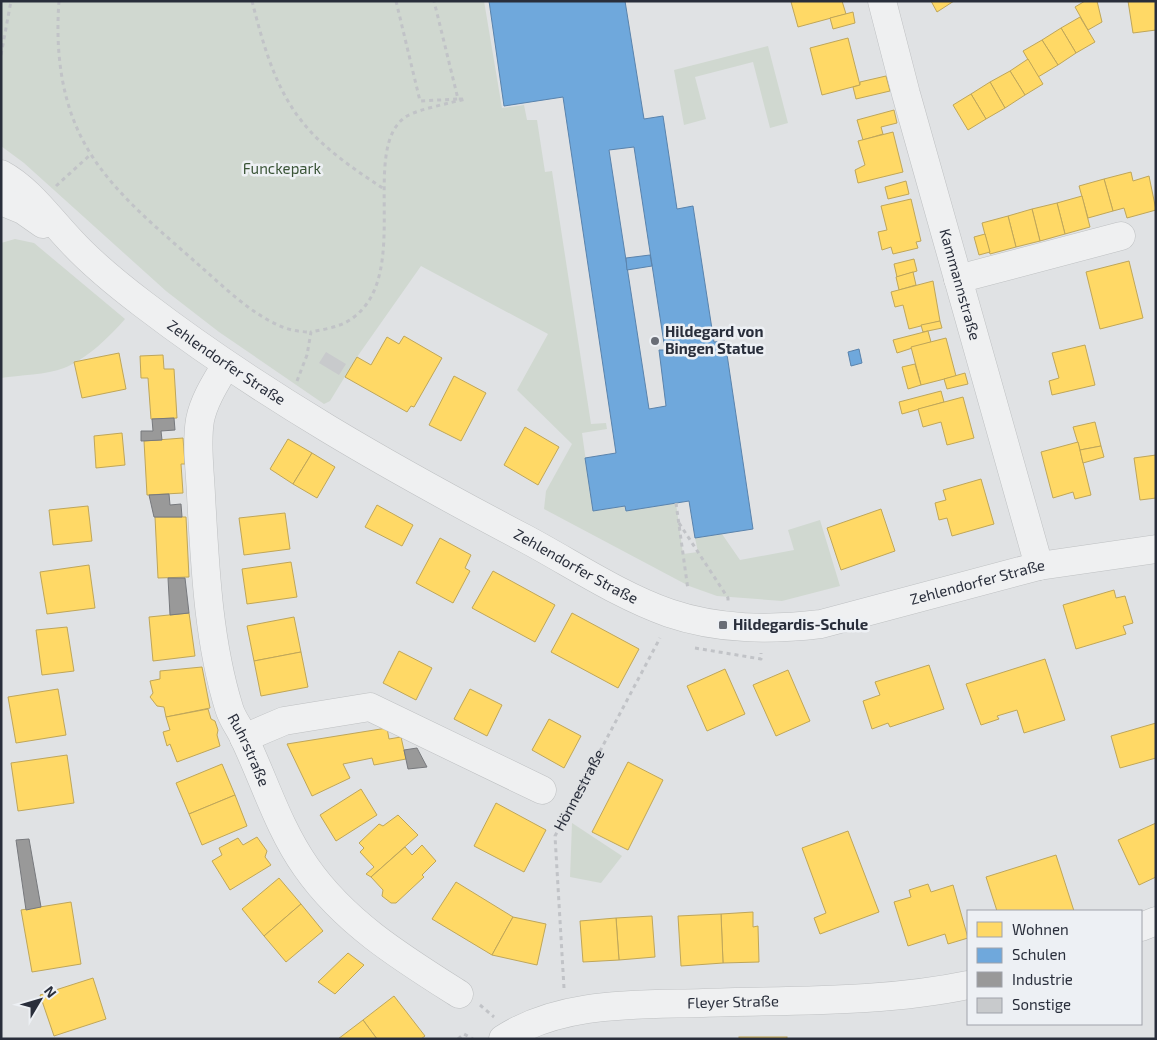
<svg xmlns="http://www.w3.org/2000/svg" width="1157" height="1040" viewBox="0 0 1157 1040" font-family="'Exo 2',sans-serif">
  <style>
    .green { fill: #d0d8d0 }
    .homes { fill: #ffd966; stroke: #bfa659 }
    .schools { fill: #6fa8dc; stroke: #5a83ac; fill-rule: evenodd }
    .industry { fill: #999; stroke: #77797d }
    .building { fill: #c8cacc }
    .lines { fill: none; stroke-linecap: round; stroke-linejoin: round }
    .minor-casing { stroke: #bec0c2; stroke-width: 29 }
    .path { stroke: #c1c3c7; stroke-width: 3; stroke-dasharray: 4 4; stroke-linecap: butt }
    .minor { stroke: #eff0f1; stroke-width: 28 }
    .poi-dot { fill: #696d76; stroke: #edf0f4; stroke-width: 2 }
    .labels { text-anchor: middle; stroke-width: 5; stroke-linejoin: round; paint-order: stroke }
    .park-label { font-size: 15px; fill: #3b5538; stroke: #edf0f4 }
    .street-label { font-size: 15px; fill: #292e3b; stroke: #edf0f4 }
    .poi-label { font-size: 15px; font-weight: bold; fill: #292e3b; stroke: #edf0f4; text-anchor: start }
  </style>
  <rect width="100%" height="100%" fill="#e0e2e4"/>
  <g class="green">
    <polygon points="1,1 484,1 502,108 524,105 527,120 537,120 545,172 552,171 591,424 606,423 607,429 582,433 593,511 625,506 626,511 676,503 683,554 698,552 695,538 722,534 740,560 794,550 788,530 820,520 840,586 782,601 717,596 689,586 544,509 546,491 572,444 517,390 548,334 421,266 357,357 330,401 324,404 219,332 166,291 24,163 1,146"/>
    <polygon points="768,46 788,123 770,128 753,62 695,77 706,119 684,125 674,70"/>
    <path d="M15,239L34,243L125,319C109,337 87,359 64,368C47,375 19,375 1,378V243Z"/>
    <polygon points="572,823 622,856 601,883 570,877"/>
  </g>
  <g class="homes">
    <polygon points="795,1 842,1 846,14 798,27 791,2"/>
    <polygon points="931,1 954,1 937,12"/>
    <polygon points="1085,1 1097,1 1102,22 1088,30 1075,7"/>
    <polygon points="1128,1 1156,1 1156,30 1133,33"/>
    <polygon points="853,12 855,23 833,29 830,18"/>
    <polygon points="1080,17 1095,42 1076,53 1061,28"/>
    <polygon points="1061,28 1076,53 1058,65 1042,40"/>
    <polygon points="848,38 860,85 822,95 810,48"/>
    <polygon points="1042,40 1058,65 1038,77 1023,51"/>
    <polygon points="1028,59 1043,84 1025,95 1010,71"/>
    <polygon points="1010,71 1025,95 1005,108 990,82"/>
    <polygon points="886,76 890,91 856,99 853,87 860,85 860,82"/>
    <polygon points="990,82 1005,108 986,119 971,94"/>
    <polygon points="971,94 986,119 968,130 953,105"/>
    <polygon points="894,110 897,123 881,127 883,134 863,140 857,120"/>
    <polygon points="893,132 903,172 858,183 855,170 865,165 858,141"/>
    <polygon points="1131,172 1133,181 1149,176 1156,210 1127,218 1124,208 1113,211 1104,179"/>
    <polygon points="1104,179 1113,211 1088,218 1079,186"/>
    <polygon points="906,181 909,194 888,199 885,187"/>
    <polygon points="1082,196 1090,227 1065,234 1057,203"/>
    <polygon points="911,199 921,241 916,242 918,248 893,254 891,247 882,250 878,232 887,230 881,206"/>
    <polygon points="1057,203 1065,234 1040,241 1032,209"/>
    <polygon points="1032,209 1040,241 1016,247 1008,216"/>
    <polygon points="1008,216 1016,247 990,254 982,223"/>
    <polygon points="985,234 990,252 979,255 974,237"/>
    <polygon points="914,259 917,271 897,277 894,264"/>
    <polygon points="1129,261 1143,318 1100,329 1086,272"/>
    <polygon points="913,272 916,285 899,290 896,277"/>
    <polygon points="933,281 940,321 909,329 903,305 895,307 891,292"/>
    <polygon points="940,321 942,328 923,332 921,325"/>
    <polygon points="928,331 931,342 897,353 893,340"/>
    <polygon points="404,336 442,358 414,407 411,406 407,412 345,377 357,357 371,365 387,337 399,344"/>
    <polygon points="946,338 956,376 921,385 911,347"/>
    <polygon points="1085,345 1095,385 1052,395 1049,381 1059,378 1052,353"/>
    <polygon points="119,353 126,389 82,398 74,362"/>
    <polygon points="163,355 164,369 174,369 177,418 151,419 148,378 141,378 140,356"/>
    <polygon points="915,364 921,385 908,389 902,367"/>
    <polygon points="965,373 968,384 947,389 944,379"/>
    <polygon points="454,376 486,393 461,441 429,425"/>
    <polygon points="941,391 944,402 902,414 899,402"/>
    <polygon points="963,397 974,438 947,445 941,422 923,427 918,409"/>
    <polygon points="1095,422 1101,446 1080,450 1073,427"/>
    <polygon points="525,427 559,447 538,485 504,465"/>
    <polygon points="122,433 125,465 96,468 94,436"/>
    <polygon points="183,438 185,464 181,464 183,493 147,495 144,441"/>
    <polygon points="288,439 312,453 293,484 270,469"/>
    <polygon points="1078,442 1091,495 1075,499 1073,492 1053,498 1041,452"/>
    <polygon points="1101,446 1104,457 1083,463 1080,450"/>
    <polygon points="312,453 335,467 317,498 293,484"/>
    <polygon points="1156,455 1156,498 1140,500 1134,458"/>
    <polygon points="981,479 994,524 952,536 947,518 939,520 935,503 946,500 943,490"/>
    <polygon points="377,505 413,525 402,546 365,527"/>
    <polygon points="88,506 92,541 53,545 49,510"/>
    <polygon points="881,509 895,551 841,570 827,528"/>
    <polygon points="285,513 290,549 244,555 239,518"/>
    <polygon points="155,517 186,517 189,577 158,578"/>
    <polygon points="440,538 471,555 465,568 470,571 453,603 416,583"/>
    <polygon points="291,562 297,597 247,604 242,569"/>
    <polygon points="89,565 95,608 47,614 40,572"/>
    <polygon points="493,571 555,605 535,642 472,608"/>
    <polygon points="1114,590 1116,598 1125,596 1133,623 1123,626 1126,634 1076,649 1063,605"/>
    <polygon points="189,613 195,656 153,661 149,617"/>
    <polygon points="572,613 639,649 618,688 551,652"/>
    <polygon points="294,617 301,652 254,661 247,626"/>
    <polygon points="67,627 74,671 42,675 36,630"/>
    <polygon points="399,651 432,668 416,700 383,683"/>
    <polygon points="301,652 308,687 261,696 254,661"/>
    <polygon points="1045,659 1065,720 1024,733 1017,710 997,716 999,719 981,725 966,684"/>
    <polygon points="929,665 944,709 890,727 888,723 872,729 863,701 880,695 875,682"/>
    <polygon points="202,667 210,708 166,717 164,707 157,706 150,697 153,693 150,681 160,679 160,671"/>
    <polygon points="725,669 745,714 707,731 687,686"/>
    <polygon points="788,670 810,721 776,736 753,685"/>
    <polygon points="58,689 66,735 16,743 8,697"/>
    <polygon points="470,689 502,705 487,736 454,719"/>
    <polygon points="208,709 211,719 215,721 218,730 217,735 220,746 177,762 170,744 167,746 163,732 170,730 166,717"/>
    <polygon points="549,719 581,736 564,768 532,750"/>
    <polygon points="1156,723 1156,758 1120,768 1111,736"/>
    <polygon points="387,728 389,739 401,737 406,759 374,765 372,758 343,764 350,778 312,796 287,744"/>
    <polygon points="67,755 74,803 18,811 11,763"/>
    <polygon points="628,762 663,780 628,850 592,832"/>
    <polygon points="222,764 235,795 189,814 176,783"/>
    <polygon points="361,789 377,815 336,841 320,815"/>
    <polygon points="235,795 247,826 202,845 189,814"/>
    <polygon points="496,803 546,830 524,872 474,846"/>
    <polygon points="398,815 418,835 371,877 366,874 374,867 360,852 364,848 359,843 379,824 383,826"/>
    <polygon points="1156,823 1156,877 1139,885 1118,840"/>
    <polygon points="848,831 879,912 820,934 814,918 826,913 802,848"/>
    <polygon points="257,837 267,851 265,857 271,865 230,890 212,861 222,855 219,848 238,838 243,845"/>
    <polygon points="422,845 436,861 422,875 424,877 396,903 391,903 382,896 383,890 371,877 405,847 412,855"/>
    <polygon points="1056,855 1074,911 997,911 986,877"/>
    <polygon points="279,878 301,904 264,936 242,909"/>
    <polygon points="456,882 513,917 492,955 432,919"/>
    <polygon points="928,884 931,892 953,885 968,938 948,944 945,934 908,946 894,902 911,897 909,890"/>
    <polygon points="71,902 81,964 32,972 21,910"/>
    <polygon points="301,904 323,931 286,962 264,936"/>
    <polygon points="753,912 753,927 758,926 759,962 723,963 721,914"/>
    <polygon points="721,914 723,963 681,966 678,916"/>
    <polygon points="652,916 655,957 619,960 616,918"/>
    <polygon points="513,917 546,924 537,965 492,955"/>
    <polygon points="616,918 619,960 583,962 580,921"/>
    <polygon points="348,953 364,965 335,994 318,982"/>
    <polygon points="93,978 106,1019 54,1036 40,995"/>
    <polygon points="394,996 425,1036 421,1039 377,1039 363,1020"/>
    <polygon points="363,1020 377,1039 338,1039"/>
    <rect x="739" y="1037" width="48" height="2"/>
  </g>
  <g class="schools">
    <path d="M489,1H625L644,119L663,116L677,209L693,206L714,342L725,341L753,529L695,538L689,501L626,511L625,506L593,511L585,458L616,453L563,97L504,106ZM634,147L665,350H659L666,406L649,409L609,150Z"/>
    <polygon points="650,255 652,266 627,270 626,258"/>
    <polygon points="859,349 862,363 851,366 848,352"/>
  </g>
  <g class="industry">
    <polygon points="174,418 175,430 161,431 162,440 141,441 141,431 153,431 152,419"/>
    <polygon points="169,494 170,505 181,504 182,517 154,517 149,495"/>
    <polygon points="168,578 185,578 189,613 170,615"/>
    <polygon points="417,748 427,767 408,769 404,750"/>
    <polygon points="29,839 41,907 26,910 16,840"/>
  </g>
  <polygon class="building" points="326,352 346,364 339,375 319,363"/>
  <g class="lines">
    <g class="minor-casing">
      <g id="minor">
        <path id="s2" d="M882,1L906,94L1039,566"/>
        <path id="s3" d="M1,174C29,189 49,218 70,240C91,263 118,285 143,304C262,395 391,468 524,538C571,563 618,595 669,613C719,630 770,630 821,624L1039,566L1156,549"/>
        <polyline points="1,201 23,210 43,224"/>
        <polyline points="958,279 1121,236"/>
        <path id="s4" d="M226,365C216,382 204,400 200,420C196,444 200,470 201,495C205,565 208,640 229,708C232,719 240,728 244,738C265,782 278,827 306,867C345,923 402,958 459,994"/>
        <polyline points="244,738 284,721 370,707 542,790"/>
        <polyline points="1141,927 1156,921"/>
        <path id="s5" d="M503,1039C561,1001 636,1005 703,1003C791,1000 882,1003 968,985"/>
      </g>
    </g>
    <g class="path">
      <path d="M59,1C56,41 59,83 74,121C97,181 153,224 200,266C224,287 249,312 278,325C288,330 300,332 311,332"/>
      <path d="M252,1C263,44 275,89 304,124C325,150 357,171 384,189"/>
      <polyline points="396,1 420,101 459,99"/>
      <polyline points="1,55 11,1"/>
      <polyline points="56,186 90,155"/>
      <path d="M297,381L307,355L311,332C325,329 342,327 354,317C413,272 358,146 407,116C419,109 451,103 465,99H458L434,1"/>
      <polyline points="676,503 688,590"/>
      <polyline points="679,523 728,598 728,602"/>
      <polyline points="695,648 761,659 761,653"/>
      <path id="s1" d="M564,988L555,836L660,638"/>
      <polyline points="480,1005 494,1017"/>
      <polyline points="458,1039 464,1034 473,1039"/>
    </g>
    <use href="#minor" class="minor"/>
  </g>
  <g class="poi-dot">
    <circle cx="655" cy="341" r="5"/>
    <rect x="718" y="620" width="10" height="10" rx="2.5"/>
  </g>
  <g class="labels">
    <g class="park-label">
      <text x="282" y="174">Funckepark</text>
    </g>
    <g class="street-label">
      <text dy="5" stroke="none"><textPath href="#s2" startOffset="294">Kammannstraße</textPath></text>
      <text dy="5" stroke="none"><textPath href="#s3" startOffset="295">Zehlendorfer Straße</textPath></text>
      <text dy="5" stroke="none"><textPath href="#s3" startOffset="700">Zehlendorfer Straße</textPath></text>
      <text dy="5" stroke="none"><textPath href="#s3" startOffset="1120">Zehlendorfer Straße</textPath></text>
      <text dy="5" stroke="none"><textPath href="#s4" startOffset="398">Ruhrstraße</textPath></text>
      <text dy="5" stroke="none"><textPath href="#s1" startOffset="204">Hönnestraße</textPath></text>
      <text dy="5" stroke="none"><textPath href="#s5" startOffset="236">Fleyer Straße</textPath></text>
    </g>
    <g class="poi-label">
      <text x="665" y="337">Hildegard von<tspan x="665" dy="17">Bingen Statue</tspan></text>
      <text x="733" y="630">Hildegardis-Schule</text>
    </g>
  </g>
  <rect width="1157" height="1040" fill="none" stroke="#292e3b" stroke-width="5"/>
  <rect x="967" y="910" width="175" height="115" fill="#edf0f4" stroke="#9fa2aa"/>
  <rect x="977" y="922" width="25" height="15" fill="#ffd966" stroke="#9fa2aa"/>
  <text x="1012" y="935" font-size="15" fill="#292e3b">Wohnen</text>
  <rect x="977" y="948" width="25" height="15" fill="#6fa8dc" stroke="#9fa2aa"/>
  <text x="1012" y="960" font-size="15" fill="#292e3b">Schulen</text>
  <rect x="977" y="972" width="25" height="15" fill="#999999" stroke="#9fa2aa"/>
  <text x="1012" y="985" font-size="15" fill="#292e3b">Industrie</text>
  <rect x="977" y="998" width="25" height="15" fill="#c8cacc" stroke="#9fa2aa"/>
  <text x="1012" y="1010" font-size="15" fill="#292e3b">Sonstige</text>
  <g transform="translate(40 1000) rotate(52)" stroke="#edf0f4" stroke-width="4" paint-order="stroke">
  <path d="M0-4L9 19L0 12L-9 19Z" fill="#292e3b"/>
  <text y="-8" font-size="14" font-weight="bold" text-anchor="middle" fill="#292e3b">N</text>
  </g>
</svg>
